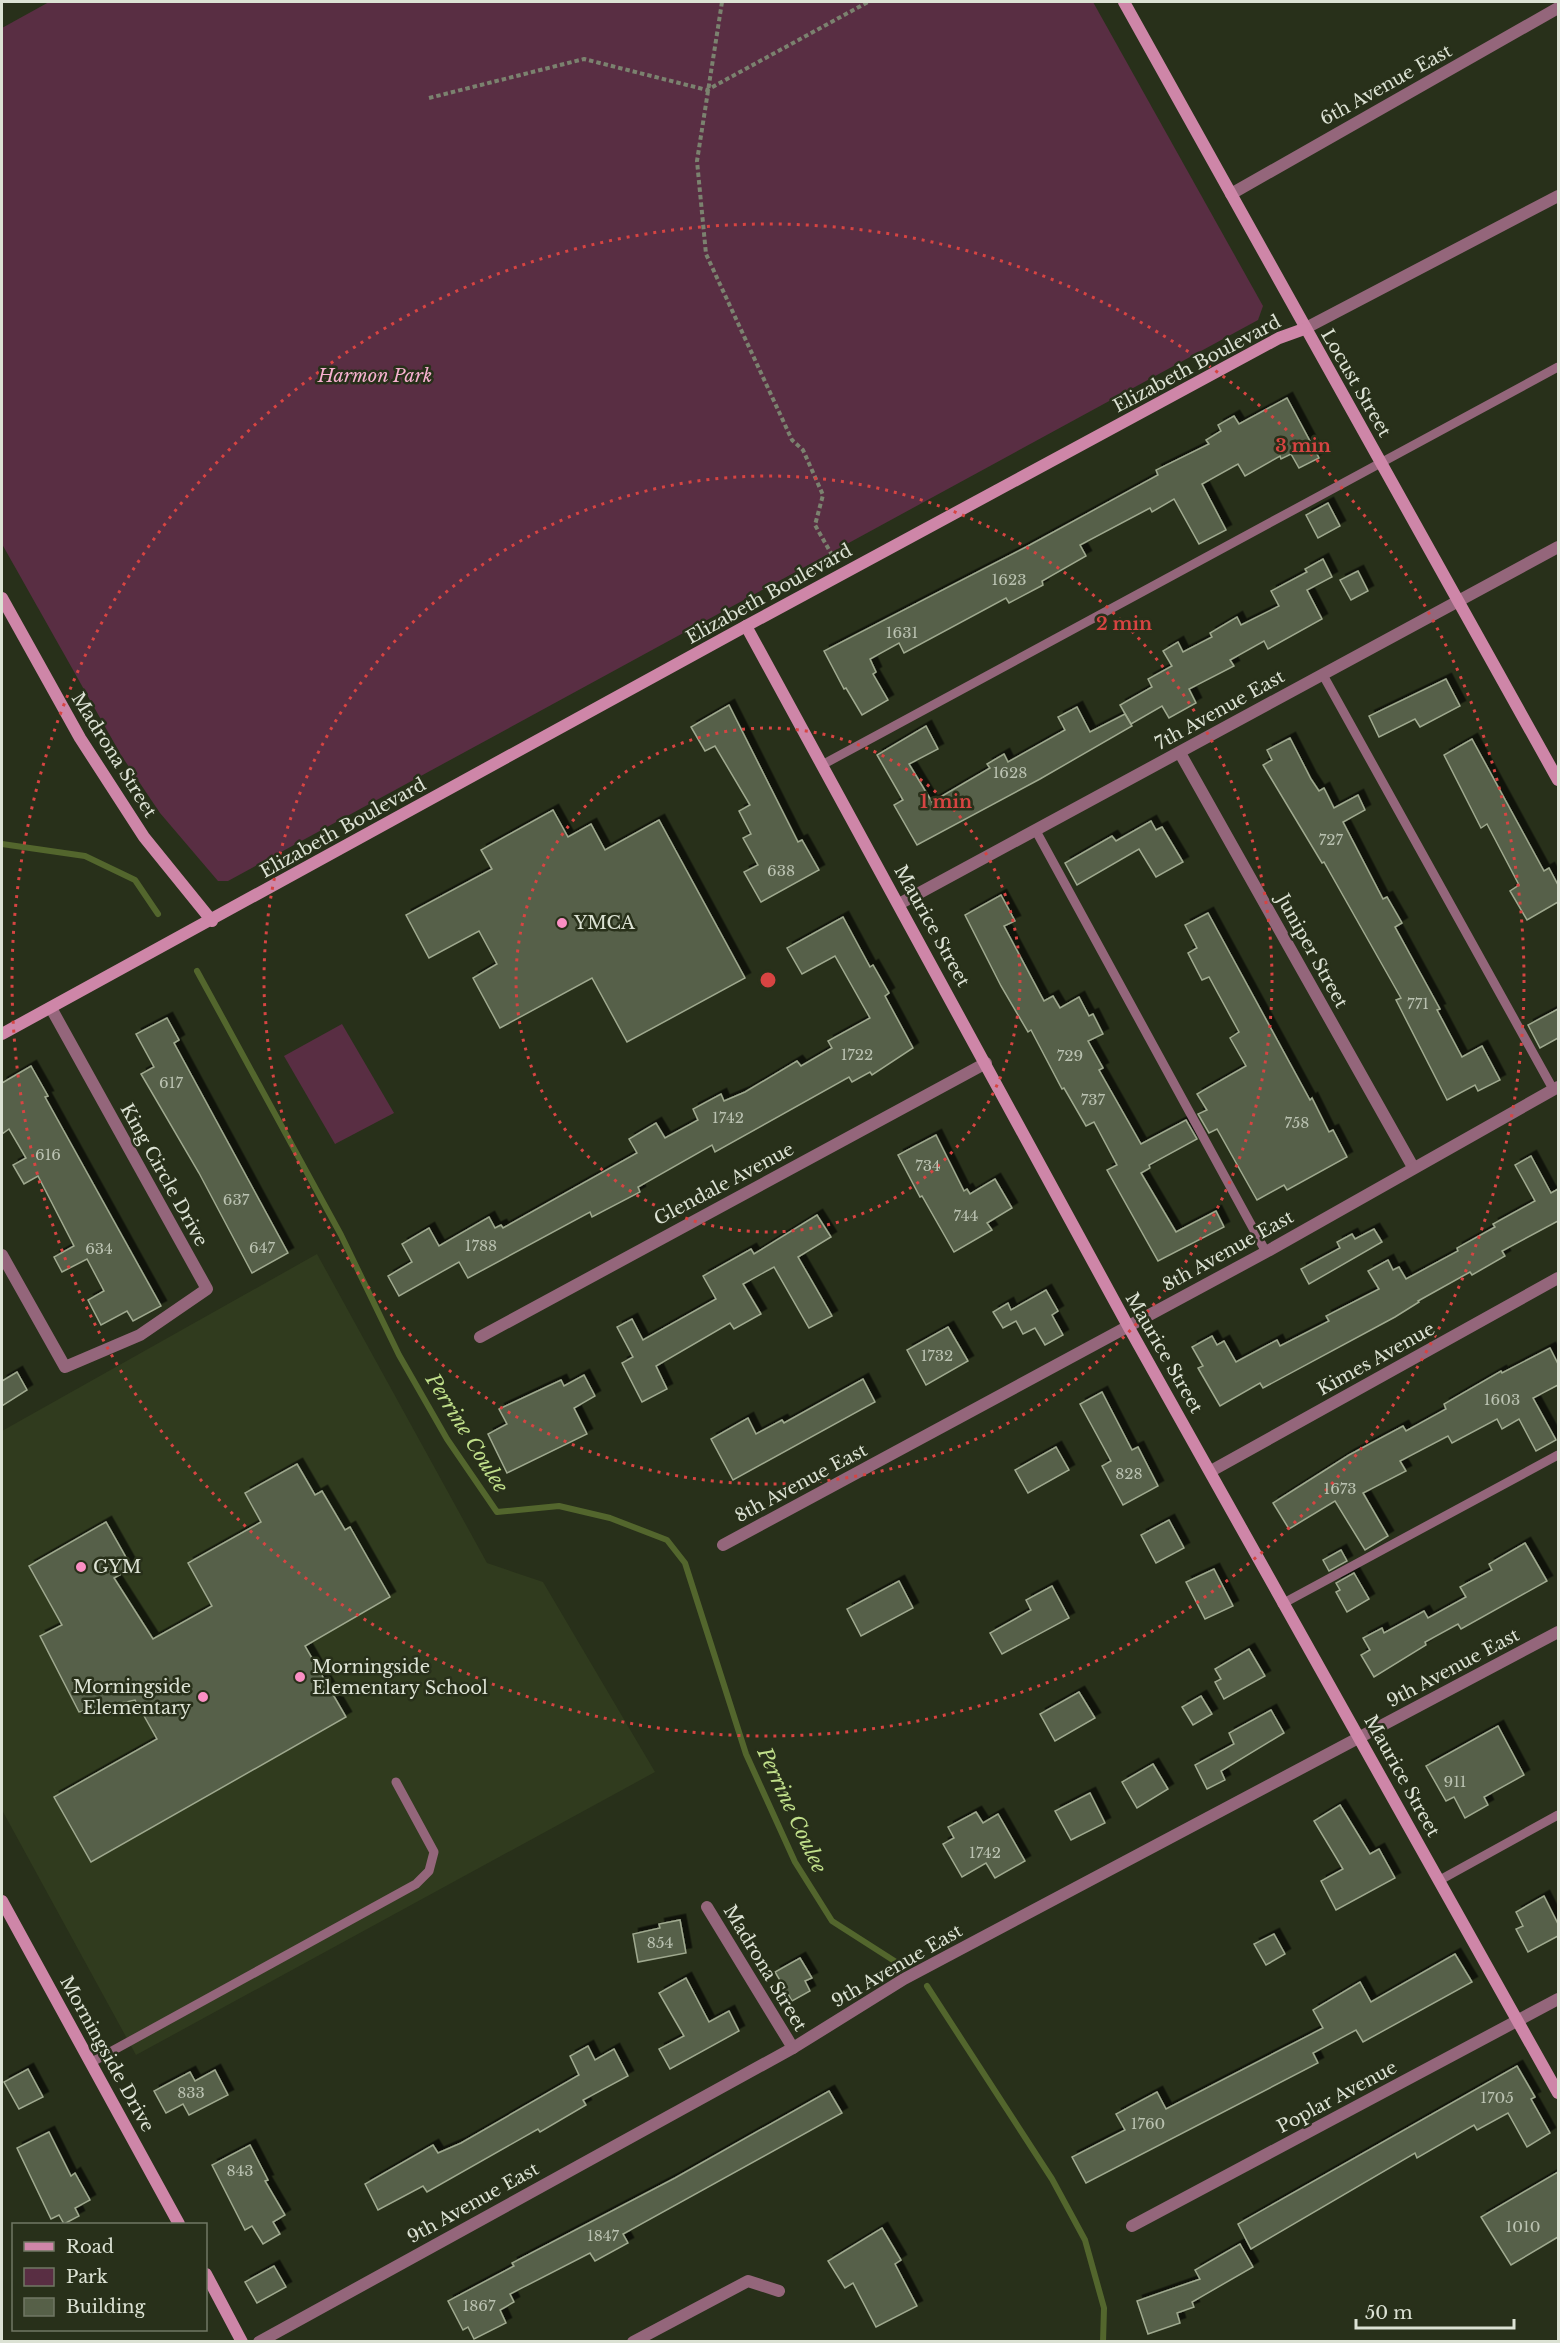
<svg xmlns="http://www.w3.org/2000/svg" width="1560" height="2343" viewBox="0 0 1560 2343" font-family="'Libre Baskerville',serif">
  <style>
    .built { fill: #303b1e }
    .green { fill: #592e43 }
    .lines { fill: none; stroke-linecap: round; stroke-linejoin: round }
    .stream { stroke: #53662d; stroke-width: 6 }
    .building { fill: #566048; stroke: #9fa98f; stroke-width: 1.5; filter: url(#shadow) }
    .path { stroke: #7b826f; stroke-width: 4; stroke-dasharray: 4.5 3; stroke-linecap: butt }
    .lane { stroke: #94667b; stroke-width: 9 }
    .street { stroke: #94667b; stroke-width: 12 }
    .secondary { stroke: #ce86a8; stroke-width: 12 }
    .ring { fill: none; stroke: #d74442; stroke-width: 3; stroke-dasharray: 3 6 }
    .poi-dot { fill: #fb8fc4; stroke: #28301a; stroke-width: 2 }
    .labels { text-anchor: middle; stroke-width: 5; stroke-linejoin: round; paint-order: stroke }
    .number-label { font-size: 15px; fill: #bac2b1 }
    .street-label { font-size: 18px; fill: #dce2d4; stroke: #28301a }
    .park-label { font-size: 18px; font-style: italic; fill: #f8b1d1; stroke: #28301a }
    .poi-label { font-size: 18px; fill: #dce2d4; stroke: #28301a; text-anchor: start }
    .water-label { font-size: 20px; font-style: italic; fill: #c1e08b; stroke: #28301a }
    .centre { fill: #d74442; stroke: #28301a; stroke-width: 3 }
    .ring-label { font-size: 18px; text-anchor: middle; font-weight: bold; fill: #d74442; stroke: #28301a; stroke-width: 5; stroke-linejoin: round; paint-order: stroke }
  </style>
  <defs>
    <filter id="shadow"><feDropShadow dx="5.5" dy="-5.5" stdDeviation="0" flood-color="#0009"/></filter>
  </defs>
  <rect width="100%" height="100%" fill="#28301a"/>
  <polygon class="built" points="317,1254 487,1563 543,1582 655,1772 136,2055 2,1810 2,1431"/>
  <g class="green">
    <polygon points="49,2 1093,2 1263,306 1258,320 228,881 218,881 160,813 121,755 2,544 2,28"/>
    <polygon points="342,1024 394,1113 335,1144 284,1056"/>
  </g>
  <g class="lines">
    <g class="stream">
      <polyline points="2,844 85,856 135,880 158,914"/>
      <polyline points="197,971 341,1235 399,1355 447,1439 497,1512 559,1506 610,1518 667,1540 685,1563 746,1754 795,1862 832,1921 896,1962"/>
      <polyline points="927,1986 1052,2179 1085,2240 1104,2308 1103,2342"/>
    </g>
  </g>
  <g class="building">
    <polygon points="1287,398 1319,458 1299,468 1291,454 1281,459 1280,456 1245,476 1238,464 1202,484 1226,530 1199,544 1174,499 1152,512 1150,508 1080,545 1086,556 1042,581 1043,585 1009,603 1006,598 904,653 899,643 870,659 876,672 873,674 888,700 862,715 846,688 844,689 824,651 1026,547 1158,475 1156,470 1209,444 1206,440 1221,431 1218,425 1234,416 1239,424"/>
    <polygon points="1328,503 1340,526 1318,538 1306,515"/>
    <polygon points="1323,559 1332,577 1307,590 1322,619 1268,649 1264,641 1230,660 1234,666 1189,689 1196,703 1169,718 1162,706 1131,724 1120,705 1152,687 1148,679 1172,666 1163,651 1178,642 1183,652 1212,637 1210,633 1237,617 1241,625 1279,606 1271,591 1307,572 1305,569"/>
    <polygon points="1358,571 1368,591 1351,600 1340,580"/>
    <polygon points="1446,679 1460,706 1420,727 1415,719 1379,737 1369,716"/>
    <polygon points="729,705 798,842 802,840 819,870 761,902 744,872 758,865 743,838 751,834 739,811 750,805 715,746 705,751 691,727"/>
    <polygon points="1077,707 1090,732 1125,714 1132,726 1040,779 917,845 894,805 903,800 877,755 926,726 938,749 909,764 932,802 990,768 987,764 1004,754 1008,762 1065,730 1058,717"/>
    <polygon points="1290,738 1311,779 1319,791 1324,788 1334,808 1358,795 1365,810 1343,822 1383,899 1387,897 1402,923 1395,927 1440,1009 1437,1010 1462,1057 1482,1046 1500,1080 1478,1091 1475,1085 1447,1100 1396,1000 1401,998 1324,862 1322,863 1263,765 1272,760 1267,750"/>
    <polygon points="1472,739 1544,871 1549,868 1558,885 1558,902 1527,920 1510,891 1519,885 1487,824 1481,828 1444,755"/>
    <polygon points="553,810 568,837 591,824 605,850 659,820 745,978 627,1042 592,978 500,1028 473,978 497,964 479,931 429,958 406,915 492,869 481,850"/>
    <polygon points="1151,821 1156,830 1162,827 1183,862 1156,877 1139,849 1077,885 1065,863 1112,836 1116,841"/>
    <polygon points="1001,895 1015,921 1004,926 1044,1001 1053,996 1060,1008 1079,997 1089,1016 1093,1014 1103,1034 1088,1041 1103,1068 1099,1070 1141,1144 1186,1120 1197,1139 1149,1165 1150,1168 1141,1173 1176,1232 1216,1211 1224,1227 1158,1261 1107,1170 1117,1165 1094,1122 1086,1126 1064,1088 1062,1089 1031,1030 1028,1032 1001,986 965,915"/>
    <polygon points="1208,913 1310,1100 1312,1098 1329,1132 1333,1130 1347,1157 1287,1190 1284,1185 1257,1200 1217,1129 1209,1133 1198,1114 1207,1110 1197,1094 1246,1066 1230,1038 1239,1032 1209,977 1202,980 1188,953 1197,948 1185,925"/>
    <polygon points="843,917 870,967 873,965 889,993 885,996 913,1048 872,1075 870,1072 852,1082 849,1077 715,1152 712,1145 638,1187 640,1192 592,1217 590,1212 468,1278 459,1262 399,1296 388,1276 412,1262 402,1244 429,1228 439,1246 489,1217 495,1228 501,1225 503,1228 637,1153 629,1139 656,1123 665,1138 698,1120 693,1109 721,1094 724,1101 745,1092 797,1061 801,1066 832,1048 828,1041 870,1018 835,956 802,974 787,948"/>
    <polygon points="1558,1009 1558,1038 1540,1048 1528,1025"/>
    <polygon points="167,1018 179,1040 174,1043 288,1253 252,1273 199,1173 141,1074 154,1067 136,1034"/>
    <polygon points="31,1066 48,1096 45,1097 161,1306 133,1321 127,1311 101,1325 88,1300 104,1291 87,1259 62,1272 54,1257 74,1246 38,1176 24,1184 13,1165 26,1158 9,1129 2,1134 2,1083"/>
    <polygon points="936,1135 964,1191 967,1189 970,1194 995,1179 1012,1208 987,1223 992,1230 954,1252 922,1196 920,1197 898,1155"/>
    <polygon points="1531,1156 1551,1193 1558,1189 1558,1221 1502,1251 1505,1256 1472,1275 1470,1272 1418,1301 1419,1302 1395,1317 1263,1388 1260,1383 1220,1406 1198,1368 1203,1366 1192,1347 1212,1336 1217,1345 1224,1341 1236,1362 1277,1340 1280,1346 1329,1321 1326,1316 1379,1289 1368,1271 1388,1260 1393,1270 1399,1267 1406,1279 1458,1251 1457,1248 1495,1227 1493,1224 1535,1201 1515,1165"/>
    <polygon points="817,1215 831,1237 798,1257 832,1316 809,1328 774,1267 743,1284 761,1314 734,1329 730,1323 656,1366 667,1389 642,1402 622,1363 633,1357 617,1327 632,1319 643,1340 716,1299 703,1276 751,1249 754,1254"/>
    <polygon points="1374,1229 1382,1242 1309,1284 1301,1269 1340,1248 1337,1242 1352,1234 1355,1239"/>
    <polygon points="1046,1290 1058,1311 1052,1315 1063,1335 1045,1345 1035,1328 1023,1334 1016,1321 1003,1328 993,1312 1008,1303 1011,1310"/>
    <polygon points="948,1327 968,1361 926,1385 907,1350"/>
    <polygon points="1550,1348 1558,1364 1558,1385 1533,1398 1556,1440 1536,1451 1519,1419 1502,1429 1497,1419 1452,1443 1448,1436 1400,1461 1406,1471 1363,1493 1388,1536 1365,1550 1335,1501 1289,1529 1273,1503 1349,1455 1403,1426 1406,1431 1446,1409 1444,1404 1501,1371 1502,1373"/>
    <polygon points="17,1372 27,1390 2,1406 2,1381"/>
    <polygon points="584,1375 595,1396 574,1408 587,1434 507,1473 488,1434 507,1424 499,1409 561,1380 564,1386"/>
    <polygon points="863,1379 875,1402 733,1480 711,1439 748,1418 756,1434 782,1420 784,1423"/>
    <polygon points="1102,1392 1132,1450 1138,1447 1158,1486 1123,1505 1102,1466 1111,1461 1080,1404"/>
    <polygon points="1056,1447 1069,1470 1028,1493 1015,1470"/>
    <polygon points="297,1464 315,1495 322,1491 345,1530 350,1527 390,1597 305,1646 346,1717 91,1862 54,1797 157,1739 135,1700 79,1712 40,1636 62,1625 29,1566 106,1522 132,1568 114,1578 153,1639 212,1606 188,1563 261,1522 245,1493"/>
    <polygon points="1169,1520 1184,1548 1156,1563 1141,1535"/>
    <polygon points="1525,1543 1547,1581 1461,1629 1458,1624 1425,1642 1426,1645 1374,1677 1361,1655 1370,1650 1363,1638 1382,1628 1384,1633 1424,1611 1428,1618 1466,1597 1460,1587 1492,1570 1489,1564"/>
    <polygon points="1341,1550 1347,1561 1329,1571 1323,1560"/>
    <polygon points="1214,1569 1233,1606 1205,1619 1186,1582"/>
    <polygon points="1354,1573 1369,1599 1347,1612 1336,1592 1340,1590 1336,1583"/>
    <polygon points="899,1581 913,1608 861,1636 847,1609"/>
    <polygon points="1052,1586 1069,1618 1002,1654 990,1633 1031,1610 1026,1600"/>
    <polygon points="1249,1649 1265,1676 1224,1699 1215,1682 1221,1679 1215,1669"/>
    <polygon points="1079,1692 1095,1718 1055,1741 1040,1714"/>
    <polygon points="1201,1696 1212,1714 1193,1725 1182,1707"/>
    <polygon points="1271,1710 1284,1733 1221,1771 1225,1780 1207,1789 1195,1765 1234,1744 1229,1733"/>
    <polygon points="1498,1726 1524,1775 1484,1797 1488,1805 1465,1818 1454,1797 1446,1801 1426,1766"/>
    <polygon points="1153,1764 1168,1789 1137,1808 1122,1782"/>
    <polygon points="1090,1793 1105,1823 1071,1840 1055,1811"/>
    <polygon points="1340,1805 1370,1854 1379,1849 1395,1878 1336,1910 1321,1881 1343,1869 1314,1821"/>
    <polygon points="976,1812 983,1823 998,1814 1025,1861 995,1878 986,1863 962,1877 943,1844 954,1838 948,1827"/>
    <polygon points="1544,1896 1558,1924 1558,1936 1528,1952 1516,1929 1523,1926 1516,1912"/>
    <polygon points="680,1920 686,1953 638,1962 633,1934 660,1928 659,1924"/>
    <polygon points="1274,1934 1285,1954 1266,1965 1254,1944"/>
    <polygon points="1455,1954 1472,1982 1363,2042 1356,2030 1313,2053 1318,2063 1086,2183 1072,2157 1125,2130 1116,2114 1157,2092 1166,2109 1323,2028 1313,2010 1360,1982 1371,2002"/>
    <polygon points="800,1958 812,1978 805,1981 810,1991 792,2001 775,1972"/>
    <polygon points="686,1978 709,2022 729,2011 739,2031 670,2069 659,2049 684,2036 659,1993"/>
    <polygon points="588,2046 595,2060 614,2049 628,2076 583,2100 586,2105 540,2132 538,2129 427,2192 423,2186 378,2210 365,2184 433,2145 438,2153 461,2143 579,2075 570,2056"/>
    <polygon points="1517,2066 1535,2097 1531,2099 1550,2133 1527,2147 1508,2113 1477,2130 1474,2125 1417,2158 1415,2153 1251,2249 1238,2224"/>
    <polygon points="28,2069 43,2097 19,2109 4,2082"/>
    <polygon points="215,2070 228,2095 189,2115 183,2104 166,2113 154,2091 190,2072 195,2081"/>
    <polygon points="829,2091 842,2113 623,2234 628,2243 595,2261 590,2253 510,2294 514,2302 500,2310 506,2323 474,2339 468,2327 463,2330 448,2301 514,2266 512,2263 675,2178"/>
    <polygon points="49,2132 71,2176 75,2173 90,2200 75,2208 79,2216 64,2224 59,2215 51,2219 17,2148"/>
    <polygon points="250,2145 268,2180 265,2181 285,2215 273,2222 280,2234 263,2244 252,2226 245,2230 212,2165"/>
    <polygon points="1558,2172 1558,2237 1511,2265 1481,2217"/>
    <polygon points="882,2228 901,2260 895,2264 917,2306 876,2327 853,2283 845,2288 828,2261"/>
    <polygon points="1240,2244 1253,2267 1192,2302 1194,2307 1177,2313 1180,2323 1148,2334 1137,2301 1200,2279 1195,2270"/>
    <polygon points="274,2266 286,2287 257,2303 245,2282"/>
  </g>
  <g class="lines">
    <g class="path">
      <polyline points="722,2 697,161 706,254 792,440 803,450 823,495 815,525 832,555"/>
      <polyline points="429,98 584,59 707,90 868,2"/>
    </g>
    <g class="lane">
      <polyline points="1323,675 1553,1089"/>
      <polyline points="822,765 1558,367"/>
      <polyline points="1036,831 1266,1252"/>
      <polyline points="1282,1604 1558,1455"/>
      <polyline points="1440,1880 1558,1815"/>
      <polyline points="92,2062 416,1884 429,1871 434,1852 396,1782"/>
    </g>
    <g class="street">
      <polyline points="1231,194 1558,8"/>
      <polyline points="1304,329 1558,196"/>
      <polyline points="1180,753 1413,1167"/>
      <polyline points="899,904 1558,547"/>
      <polyline points="2,1255 65,1367 140,1335 207,1289 51,1008"/>
      <polyline points="480,1337 986,1063"/>
      <polyline points="1211,1471 1558,1278"/>
      <polyline points="723,1545 1266,1252 1558,1087"/>
      <polyline points="707,1907 793,2048"/>
      <polyline points="1132,2226 1558,1999"/>
      <polyline points="259,2342 793,2048 904,1979 1558,1632"/>
      <polyline points="633,2342 748,2281 779,2291"/>
    </g>
    <g class="secondary">
      <polyline points="1124,2 1558,780"/>
      <polyline points="2,598 80,738 144,837 212,921"/>
      <polyline points="746,626 1128,1326 1558,2093"/>
      <polyline points="2,1034 746,626 1279,338 1304,329"/>
      <polyline points="2,1901 179,2224"/>
      <polyline points="206,2274 242,2342"/>
    </g>
  </g>
  <g class="ring">
    <circle cx="768" cy="980" r="252"/>
    <circle cx="768" cy="980" r="504"/>
    <circle cx="768" cy="980" r="756"/>
  </g>
  <g class="poi-dot">
    <circle cx="562" cy="923" r="6"/>
    <circle cx="81" cy="1567" r="6"/>
    <circle cx="300" cy="1677" r="6"/>
    <circle cx="203" cy="1697" r="6"/>
  </g>
  <g class="labels">
    <g class="number-label">
      <text x="1009" y="585">1623</text>
      <text x="902" y="638">1631</text>
      <text x="1010" y="778">1628</text>
      <text x="1331" y="845">727</text>
      <text x="781" y="876">638</text>
      <text x="1418" y="1009">771</text>
      <text x="857" y="1060">1722</text>
      <text x="1070" y="1061">729</text>
      <text x="171" y="1088">617</text>
      <text x="1093" y="1105">737</text>
      <text x="728" y="1123">1742</text>
      <text x="1297" y="1128">758</text>
      <text x="48" y="1160">616</text>
      <text x="928" y="1171">734</text>
      <text x="236" y="1205">637</text>
      <text x="966" y="1221">744</text>
      <text x="481" y="1251">1788</text>
      <text x="262" y="1253">647</text>
      <text x="99" y="1254">634</text>
      <text x="937" y="1361">1732</text>
      <text x="1502" y="1405">1603</text>
      <text x="1129" y="1479">828</text>
      <text x="1340" y="1494">1673</text>
      <text x="1455" y="1787">911</text>
      <text x="985" y="1858">1742</text>
      <text x="660" y="1948">854</text>
      <text x="191" y="2098">833</text>
      <text x="1497" y="2103">1705</text>
      <text x="1148" y="2129">1760</text>
      <text x="240" y="2176">843</text>
      <text x="1523" y="2232">1010</text>
      <text x="603" y="2241">1847</text>
      <text x="479" y="2311">1867</text>
    </g>
    <g class="street-label">
      <text transform="translate(1386 85) rotate(-29)" y="6">6th Avenue East</text>
      <text transform="translate(1197 364) rotate(-28)" y="6">Elizabeth Boulevard</text>
      <text transform="translate(1356 383) rotate(60)" y="6">Locust Street</text>
      <text transform="translate(769 594) rotate(-29)" y="6">Elizabeth Boulevard</text>
      <text transform="translate(1220 710) rotate(-29)" y="6">7th Avenue East</text>
      <text transform="translate(114 755) rotate(58)" y="6">Madrona Street</text>
      <text transform="translate(343 828) rotate(-29)" y="6">Elizabeth Boulevard</text>
      <text transform="translate(932 926) rotate(61)" y="6">Maurice Street</text>
      <text transform="translate(1312 951) rotate(61)" y="6">Juniper Street</text>
      <text transform="translate(164 1175) rotate(61)" y="6">King Circle Drive</text>
      <text transform="translate(724 1184) rotate(-28)" y="6">Glendale Avenue</text>
      <text transform="translate(1228 1251) rotate(-29)" y="6">8th Avenue East</text>
      <text transform="translate(1164 1353) rotate(60)" y="6">Maurice Street</text>
      <text transform="translate(1376 1359) rotate(-29)" y="6">Kimes Avenue</text>
      <text transform="translate(801 1483) rotate(-28)" y="6">8th Avenue East</text>
      <text transform="translate(1453 1668) rotate(-28)" y="6">9th Avenue East</text>
      <text transform="translate(1402 1776) rotate(61)" y="6">Maurice Street</text>
      <text transform="translate(897 1966) rotate(-30)" y="6">9th Avenue East</text>
      <text transform="translate(765 1968) rotate(59)" y="6">Madrona Street</text>
      <text transform="translate(107 2054) rotate(61)" y="6">Morningside Drive</text>
      <text transform="translate(1337 2097) rotate(-28)" y="6">Poplar Avenue</text>
      <text transform="translate(473 2203) rotate(-29)" y="6">9th Avenue East</text>
    </g>
    <g class="park-label">
      <text x="375" y="382">Harmon Park</text>
    </g>
    <g class="poi-label">
      <text x="574" y="929">YMCA</text>
      <text x="93" y="1573">GYM</text>
      <text x="312" y="1673">Morningside<tspan x="312" dy="21">Elementary School</tspan></text>
      <text x="191" y="1693" text-anchor="end">Morningside<tspan x="191" dy="21">Elementary</tspan></text>
    </g>
    <g class="water-label">
      <text transform="translate(467 1433) rotate(58)" y="7">Perrine Coulee</text>
      <text transform="translate(792 1810) rotate(65)" y="7">Perrine Coulee</text>
    </g>
  </g>
  <circle cx="768" cy="980" r="9" class="centre"/>
  <g class="ring-label">
    <text x="1303" y="452">3 min</text>
    <text x="1124" y="630">2 min</text>
    <text x="946" y="808">1 min</text>
  </g>
  <rect width="1560" height="2343" fill="none" stroke="#dce2d4" stroke-width="6"/>
  <rect x="12" y="2223" width="195" height="108" fill="#28301a" stroke="#707764" stroke-width="1.5"/>
  <rect x="24" y="2242" width="30" height="9" fill="#ce86a8" stroke="#707764" stroke-width="1.5"/>
  <text x="66" y="2253" font-size="18" fill="#dce2d4">Road</text>
  <rect x="24" y="2268" width="30" height="18" fill="#592e43" stroke="#707764" stroke-width="1.5"/>
  <text x="66" y="2283" font-size="18" fill="#dce2d4">Park</text>
  <rect x="24" y="2298" width="30" height="18" fill="#566048" stroke="#707764" stroke-width="1.5"/>
  <text x="66" y="2313" font-size="18" fill="#dce2d4">Building</text>
  <path d="M1356 2319v9h158v-9" fill="none" stroke="#dce2d4" stroke-width="3"/>
  <text x="1365" y="2319" font-size="18" fill="#dce2d4" stroke="#28301a" stroke-width="4.5" paint-order="stroke">50 m</text>
</svg>
